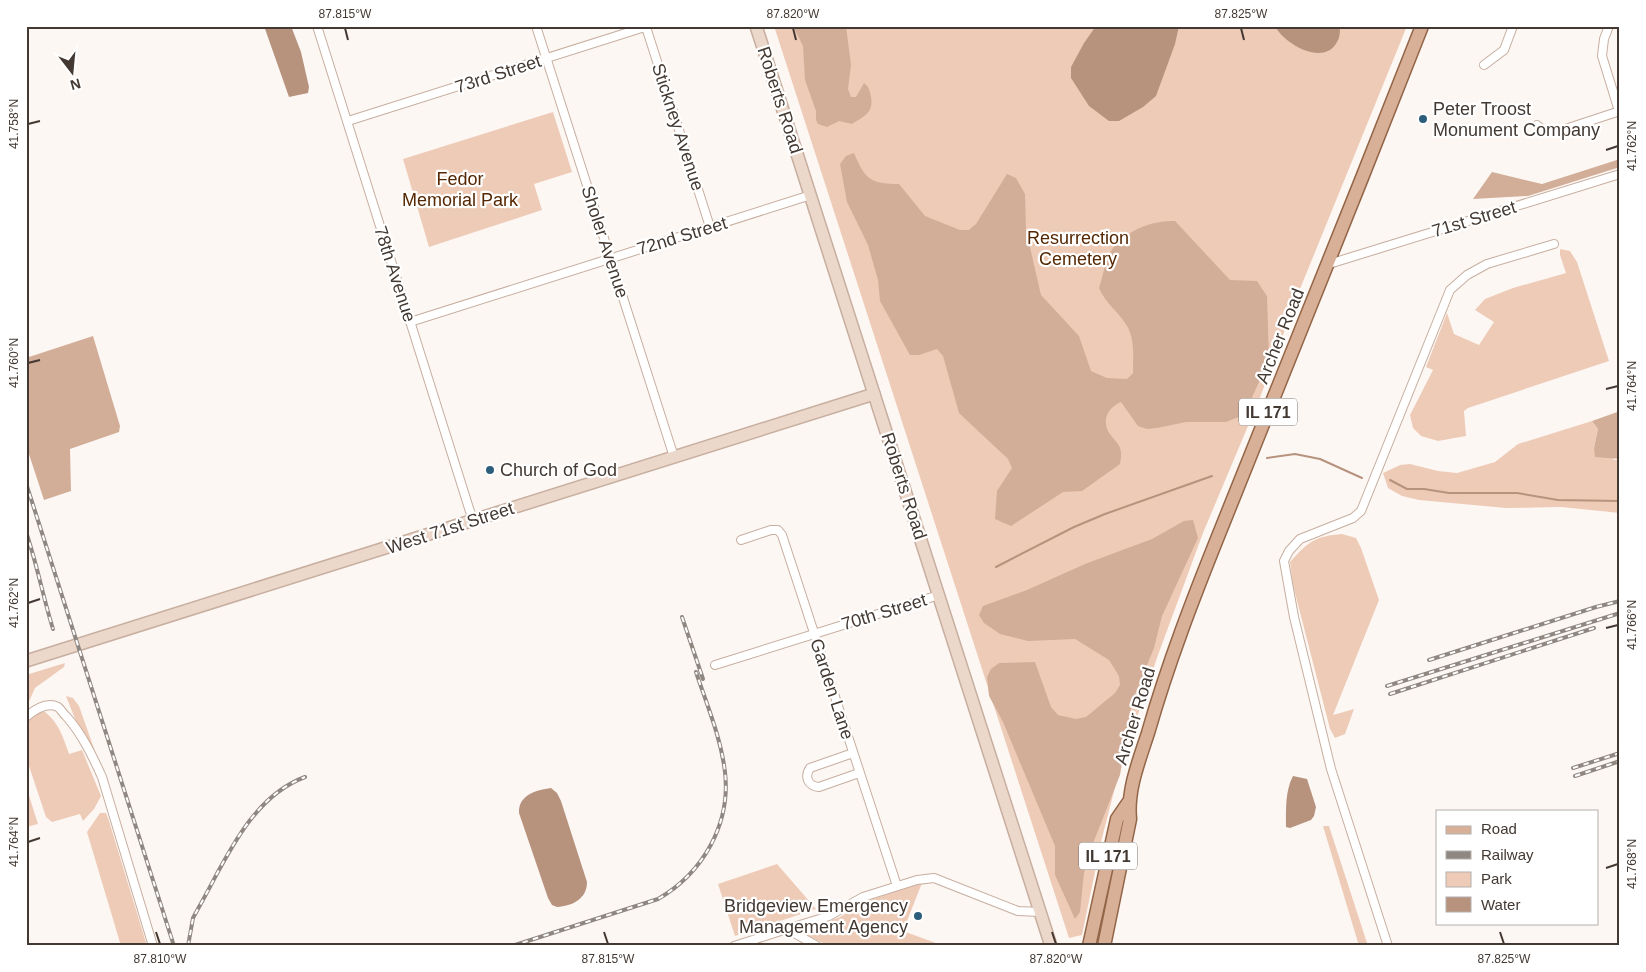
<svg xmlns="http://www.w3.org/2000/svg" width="1646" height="972" viewBox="0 0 1646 972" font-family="Arial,sans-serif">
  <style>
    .green { fill: #eecbb7 }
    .forest { fill: #d2ae98 }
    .water { fill: #b7937e }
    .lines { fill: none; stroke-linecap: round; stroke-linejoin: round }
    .stream { stroke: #b7937e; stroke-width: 2 }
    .street-casing { stroke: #c7ae9f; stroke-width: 10 }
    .secondary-casing { stroke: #c7ae9f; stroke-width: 14 }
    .primary-casing { stroke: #936547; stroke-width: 15 }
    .street { stroke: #fff; stroke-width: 8 }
    .secondary { stroke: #ecd8cb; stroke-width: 11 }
    .primary { stroke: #d8b098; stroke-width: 12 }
    .rail-casing { stroke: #8f8781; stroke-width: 4 }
    .rail { stroke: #fff; stroke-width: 2; stroke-dasharray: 5.5; stroke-linecap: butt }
    .ticks { fill: none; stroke: #433932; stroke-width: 2 }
    .poi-dot { fill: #2c5e7c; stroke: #fff; stroke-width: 2 }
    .labels { text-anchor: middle; stroke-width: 4.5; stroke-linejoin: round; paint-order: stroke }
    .shield { fill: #fff; stroke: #7b7470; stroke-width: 1 }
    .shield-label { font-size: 16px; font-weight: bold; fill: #433932 }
    .street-label { font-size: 18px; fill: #433932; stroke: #fff }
    .poi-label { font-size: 18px; fill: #433932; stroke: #fff; text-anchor: start }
    .park-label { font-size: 18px; fill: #552702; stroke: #fff }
    .neatline { fill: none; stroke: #433932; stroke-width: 2 }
    .ticks-label { font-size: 12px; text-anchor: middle; fill: #433932 }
  </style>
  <rect width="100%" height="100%" fill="#fdf7f4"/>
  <g class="green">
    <polygon points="774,26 1407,26 1300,289 1261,395 1203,533 1158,655 1120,768 1102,838 1082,935 1069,938"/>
    <polygon points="553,112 572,172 534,184 542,210 429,247 403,159"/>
    <polygon points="1560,249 1570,251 1577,262 1609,361 1468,408 1464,411 1466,436 1438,441 1421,436 1413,428 1410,415 1433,370 1426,367 1447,313 1454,334 1479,345 1494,322 1475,310 1485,299 1513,288 1566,273 1560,255"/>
    <polygon points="1592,421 1598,429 1594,448 1615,460 1620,459 1620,513 1561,507 1506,508 1419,500 1402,496 1388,488 1383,473 1400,465 1410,464 1438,471 1457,473 1495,462 1518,444"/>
    <path d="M1342,534L1356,538L1361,548L1379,600L1333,715L1354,709L1345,734L1335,738L1330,729L1293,585L1290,562C1308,542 1315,536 1342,534Z"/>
    <polygon points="65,663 64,667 35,688 26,708 26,675"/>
    <polygon points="66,696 73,698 79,706 98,760 77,724"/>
    <path d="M38,712H45C59,723 63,737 69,754L82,750L101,796L94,809L83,821L80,814L52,822L46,817L26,757V721Z"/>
    <polygon points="26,786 38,824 26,827"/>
    <polygon points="100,813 106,813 109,821 147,946 121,946 87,832"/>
    <polygon points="1323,826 1329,826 1368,946 1359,946"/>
    <polygon points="777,864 816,909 735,936 718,884"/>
    <polygon points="922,883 903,931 944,946 829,946 808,936 809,928 840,917 864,902"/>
  </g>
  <g class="forest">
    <path d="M793,26H846L851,65L848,89L851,97H856L864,83C869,87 870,91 871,97C874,113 864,116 852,124L839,121L827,127L818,124L816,120V111L805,80L803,46Z"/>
    <path d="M854,153C865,179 870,184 899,184L925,216L960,230H969L976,224L1007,174L1016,178L1025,194L1026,230L1041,295L1079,336L1091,371L1107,378L1127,379L1133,373C1133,357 1135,340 1127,326C1119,312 1105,303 1099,288C1103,277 1105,261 1111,251C1124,231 1152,220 1175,221L1230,280L1257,281L1267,296L1269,360L1244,415L1226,422H1186L1157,428L1147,429L1138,426L1121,402C1109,407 1102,418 1108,431C1111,437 1118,442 1120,448C1122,454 1121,458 1120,464L1082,491L1063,492L1011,526L995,519L997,491L1012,468L1008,459L959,413L943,356L937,349L919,355H910L880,301L878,280L868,245L847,202L840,164L846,156Z"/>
    <polygon points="1620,159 1620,167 1528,196 1473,199 1492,172 1542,184"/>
    <polygon points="93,336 120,426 119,432 70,449 71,491 44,500 26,445 26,358"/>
    <polygon points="1620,411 1620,459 1595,457 1594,448 1598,429 1592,421"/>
    <polygon points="1193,520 1198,538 1162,616 1154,648 1132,702 1120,775 1092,846 1084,873 1080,912 1075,919 1055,875 1055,846 1003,722 989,696 987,677 991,669 999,663 1035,662 1051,707 1058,715 1076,719 1086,717 1115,693 1120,685 1119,676 1109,660 1075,639 1028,641 1000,634 984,623 979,615 983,606 1027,590 1085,564 1152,539 1184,521"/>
  </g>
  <g class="water">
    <polygon points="264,26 291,26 301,52 309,87 308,93 289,97"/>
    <polygon points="1096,26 1179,26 1175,44 1156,96 1143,107 1119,121 1109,121 1089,106 1071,78 1071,67 1084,43"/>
    <path d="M1275,26H1340C1340,31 1340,38 1337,42C1324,67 1284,44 1275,26Z"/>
    <path d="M1293,776L1307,779L1316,807L1314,816L1311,820L1290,828L1286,827C1286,810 1285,791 1293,776Z"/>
    <path d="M551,788L557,793L561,801L587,882C587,899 572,906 557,907L552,905L548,898L519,813C518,795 536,790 551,788Z"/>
  </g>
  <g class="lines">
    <g class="stream">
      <polyline points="1267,458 1295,454 1320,459 1362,478"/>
      <polyline points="1390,480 1407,489 1424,489 1449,493 1517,493 1558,500 1620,501"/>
      <polyline points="996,567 1074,527 1105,514 1212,476"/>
    </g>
    <g class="street-casing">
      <g id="street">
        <polyline points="317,26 473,521"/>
        <polyline points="536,26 674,457"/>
        <polyline points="1609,26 1604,39 1602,56 1619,111"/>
        <polyline points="646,27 710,227"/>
        <polyline points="1484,65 1504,50 1513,26"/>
        <polyline points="348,121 648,26"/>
        <polyline points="1537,125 1543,130 1556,132 1620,111"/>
        <polyline points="1329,264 1620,174"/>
        <polyline points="410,322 811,195"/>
        <polyline points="741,540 771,530 778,530 782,535 897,886"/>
        <polyline points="715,665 939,595"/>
        <path d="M26,717C34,710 46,701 58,707C61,709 63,714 66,716C82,734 92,755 102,777L153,946"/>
        <path d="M853,753L810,768C804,777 808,786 819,787L859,773"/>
        <polyline points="787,929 829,916 863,897 917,880 934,878 1018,911 1040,912"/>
        <polyline points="734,946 787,929 817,946"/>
        <polyline points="1388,946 1331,769 1294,617 1284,561 1289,551 1300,539 1353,518 1361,511 1450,290 1467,275 1487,264 1554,244"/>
      </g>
    </g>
    <g class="secondary-casing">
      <g id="secondary">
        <polyline points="756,26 1051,946"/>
        <polyline points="26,661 874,394"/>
      </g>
    </g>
    <g class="primary-casing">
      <g id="primary">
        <polyline points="1089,946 1117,819 1128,803"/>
        <path d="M1104,946L1130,819C1127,790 1139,761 1148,733C1168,663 1194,596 1221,529C1289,361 1356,194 1422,26"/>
      </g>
    </g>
    <use href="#street" class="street"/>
    <use href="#secondary" class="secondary"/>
    <use href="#primary" class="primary"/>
    <g class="rail-casing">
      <g id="rail">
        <polyline points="26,483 174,946"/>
        <path d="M26,532C37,564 43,597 53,629"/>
        <polyline points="682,617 703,679"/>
        <polyline points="1429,660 1596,607 1620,601"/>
        <polyline points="1387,686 1620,613"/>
        <polyline points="1390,694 1594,628"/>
        <polyline points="1573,768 1620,753"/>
        <polyline points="1575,776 1620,761"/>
        <path d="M188,946L193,918L199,907C226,859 251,797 305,777"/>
        <path d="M512,946L658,899C703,873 731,824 725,772C721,738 707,705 696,672"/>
      </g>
    </g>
    <use href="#rail" class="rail"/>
  </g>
  <path class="ticks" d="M345,28L348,40M793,28L796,40M1241,28L1244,40M28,124L40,121M1606,150L1618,146M28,363L40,360M1606,389L1618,386M28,603L40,599M1606,628L1618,625M28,842L40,838M1606,868L1618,864M156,932L160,944M604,932L608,944M1052,932L1056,944M1500,932L1504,944"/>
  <g class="poi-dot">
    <circle cx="1423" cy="119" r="5"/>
    <circle cx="490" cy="470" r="5"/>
    <circle cx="918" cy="916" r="5"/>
  </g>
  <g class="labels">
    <g class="shield">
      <rect x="1239" y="398.5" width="58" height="27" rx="4"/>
      <rect x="1079" y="842.5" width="58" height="27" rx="4"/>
    </g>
    <g class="shield-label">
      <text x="1268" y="418">IL 171</text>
      <text x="1108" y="862">IL 171</text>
    </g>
    <g class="street-label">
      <text transform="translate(498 74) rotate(-18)" y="6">73rd Street</text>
      <text transform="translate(780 100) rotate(72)" y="6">Roberts Road</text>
      <text transform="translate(678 127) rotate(72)" y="6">Stickney Avenue</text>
      <text transform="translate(1474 219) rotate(-17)" y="6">71st Street</text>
      <text transform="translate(682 236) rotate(-17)" y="6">72nd Street</text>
      <text transform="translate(605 242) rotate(72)" y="6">Sholer Avenue</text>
      <text transform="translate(395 274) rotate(72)" y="6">78th Avenue</text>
      <text transform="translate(1280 336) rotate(-68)" y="6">Archer Road</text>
      <text transform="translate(904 486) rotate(72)" y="6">Roberts Road</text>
      <text transform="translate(450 528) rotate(-18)" y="6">West 71st Street</text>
      <text transform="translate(884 612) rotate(-17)" y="6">70th Street</text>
      <text transform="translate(832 689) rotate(72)" y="6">Garden Lane</text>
      <text transform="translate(1135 716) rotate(-73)" y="6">Archer Road</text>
    </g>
    <g class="poi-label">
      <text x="1433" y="115">Peter Troost<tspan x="1433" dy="21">Monument Company</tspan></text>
      <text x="500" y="476">Church of God</text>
      <text x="908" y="912" text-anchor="end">Bridgeview Emergency<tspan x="908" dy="21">Management Agency</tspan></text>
    </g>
    <g class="park-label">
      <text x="460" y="185">Fedor<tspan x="460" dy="21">Memorial Park</tspan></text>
      <text x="1078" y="244">Resurrection<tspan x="1078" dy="21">Cemetery</tspan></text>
    </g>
  </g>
  <rect width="1646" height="972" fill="none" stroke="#ffffff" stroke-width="55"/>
  <rect x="1436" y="810" width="162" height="115" fill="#ffffff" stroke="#b4b0ad"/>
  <rect x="1446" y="826" width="25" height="8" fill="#d8b098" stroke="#b4b0ad"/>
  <text x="1481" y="834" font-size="15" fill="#433932">Road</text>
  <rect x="1446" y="851" width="25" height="8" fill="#8f8781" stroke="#b4b0ad"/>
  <text x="1481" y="860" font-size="15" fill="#433932">Railway</text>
  <rect x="1446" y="872" width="25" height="15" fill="#eecbb7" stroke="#b4b0ad"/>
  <text x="1481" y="884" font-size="15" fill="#433932">Park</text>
  <rect x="1446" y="897" width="25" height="15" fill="#b7937e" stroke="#b4b0ad"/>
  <text x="1481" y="910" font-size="15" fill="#433932">Water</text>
  <g transform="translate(72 72) rotate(164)" stroke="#ffffff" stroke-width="4" paint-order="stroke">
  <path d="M0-4L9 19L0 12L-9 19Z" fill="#433932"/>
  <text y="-8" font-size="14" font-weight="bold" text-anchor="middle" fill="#433932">N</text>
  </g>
  <rect x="28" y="28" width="1590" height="916" class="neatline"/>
  <g class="ticks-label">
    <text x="345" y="18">87.815°W</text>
    <text x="793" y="18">87.820°W</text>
    <text x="1241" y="18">87.825°W</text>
    <text transform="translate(14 124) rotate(-90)" y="4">41.758°N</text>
    <text transform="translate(1632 146) rotate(-90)" y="4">41.762°N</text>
    <text transform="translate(14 363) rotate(-90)" y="4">41.760°N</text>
    <text transform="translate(1632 386) rotate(-90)" y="4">41.764°N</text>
    <text transform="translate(14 603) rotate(-90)" y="4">41.762°N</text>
    <text transform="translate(1632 625) rotate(-90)" y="4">41.766°N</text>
    <text transform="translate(14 842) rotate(-90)" y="4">41.764°N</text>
    <text transform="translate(1632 864) rotate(-90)" y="4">41.768°N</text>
    <text x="160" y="963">87.810°W</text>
    <text x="608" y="963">87.815°W</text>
    <text x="1056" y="963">87.820°W</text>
    <text x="1504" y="963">87.825°W</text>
  </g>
</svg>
